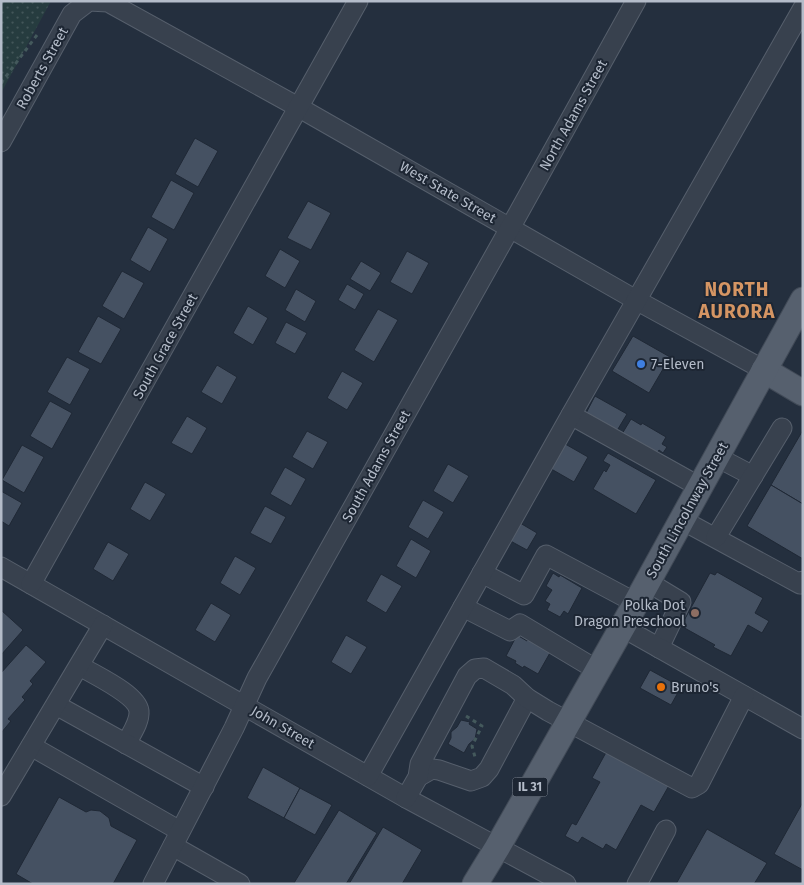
<svg xmlns="http://www.w3.org/2000/svg" width="804" height="885" viewBox="0 0 804 885" font-family="'Fira Sans',sans-serif">
  <style>
    .park { fill: url(#park-dots) }
    .building { fill: #455162; stroke: #1f2835 }
    .lines { fill: none; stroke-linecap: round; stroke-linejoin: round }
    .minor-casing { stroke: #565f6c; stroke-width: 21 }
    .major-casing { stroke: #414a57; stroke-width: 27 }
    .path { stroke: #44595c; stroke-width: 3; stroke-dasharray: 4 4; stroke-linecap: butt }
    .minor { stroke: #38414e; stroke-width: 19 }
    .major { stroke: #56606e; stroke-width: 25 }
    .shop-dot { fill: #3f7fe0; stroke: #1d2633; stroke-width: 2 }
    .education-dot { fill: #8d6e63; stroke: #1d2633; stroke-width: 2 }
    .food-dot { fill: #e8710a; stroke: #1d2633; stroke-width: 2 }
    .labels { text-anchor: middle; stroke-width: 4; stroke-linejoin: round; paint-order: stroke }
    .shield { fill: #1d2633; stroke: #878f9c; stroke-width: 1 }
    .shield-label { font-size: 12px; font-weight: bold; fill: #b4bcc9 }
    .street-label { font-size: 14px; fill: #b4bcc9; stroke: #1d2633 }
    .poi-label { font-size: 14px; fill: #b4bcc9; stroke: #1d2633; text-anchor: start }
    .district-label { font-size: 19px; font-weight: bold; letter-spacing: 1px; fill: #d59563; stroke: #1d2633 }
  </style>
  <defs>
    <pattern id="park-dots" width="8" height="8" patternUnits="userSpaceOnUse" patternTransform="scale(1.25)"><rect width="8" height="8" fill="#263c3f"/><path d="M2 2h.1M6 6h.1" fill="none" stroke="#435659" stroke-width="1.8" stroke-linecap="round"/></pattern>
  </defs>
  <rect width="100%" height="100%" fill="#242f3e"/>
  <polygon class="park" points="1,1 51,1 1,93"/>
  <g class="building">
    <polygon points="195,138 218,151 198,187 175,174"/>
    <polygon points="171,180 194,193 174,230 151,217"/>
    <polygon points="308,201 331,213 311,250 287,238"/>
    <polygon points="148,227 168,239 150,272 130,260"/>
    <polygon points="280,249 300,261 285,288 265,276"/>
    <polygon points="407,251 429,263 412,294 390,282"/>
    <polygon points="361,261 381,273 370,291 350,279"/>
    <polygon points="122,271 144,283 124,319 102,306"/>
    <polygon points="347,284 364,294 355,310 338,300"/>
    <polygon points="296,289 316,301 305,322 285,310"/>
    <polygon points="248,306 268,318 253,345 233,333"/>
    <polygon points="378,309 398,320 374,362 354,350"/>
    <polygon points="98,316 121,329 101,364 78,352"/>
    <polygon points="286,322 307,333 295,354 275,343"/>
    <polygon points="633,336 670,357 649,393 612,371"/>
    <polygon points="67,357 90,369 70,405 47,392"/>
    <polygon points="217,365 237,377 222,404 201,392"/>
    <polygon points="342,371 363,383 347,410 327,398"/>
    <polygon points="595,396 627,414 615,434 584,417"/>
    <polygon points="50,401 72,413 52,449 30,436"/>
    <polygon points="187,416 207,428 192,454 171,443"/>
    <polygon points="631,419 641,425 642,423 666,437 662,444 667,447 663,453 659,450 655,456 622,434"/>
    <polygon points="803,430 803,504 771,485"/>
    <polygon points="307,431 328,442 313,469 292,457"/>
    <polygon points="560,441 588,457 574,482 546,466"/>
    <polygon points="22,445 44,457 24,493 2,480"/>
    <polygon points="608,453 656,480 636,514 593,489 604,470 606,472 610,465 603,461"/>
    <polygon points="448,464 469,476 453,503 433,491"/>
    <polygon points="285,467 306,479 291,506 270,494"/>
    <polygon points="145,482 166,494 150,521 130,509"/>
    <polygon points="771,485 803,504 803,559 747,526"/>
    <polygon points="1,491 22,503 9,526 1,521"/>
    <polygon points="423,500 444,512 428,539 408,527"/>
    <polygon points="265,506 286,517 271,544 250,533"/>
    <polygon points="515,520 537,533 527,550 505,538"/>
    <polygon points="411,539 431,551 416,578 396,566"/>
    <polygon points="108,542 129,554 113,581 93,569"/>
    <polygon points="235,556 256,568 240,595 220,583"/>
    <polygon points="717,572 763,598 755,613 769,621 762,633 748,625 731,656 713,647 715,645 681,626 710,573 715,575"/>
    <polygon points="553,573 559,577 560,575 582,588 568,614 564,611 560,617 547,610 550,604 545,601 552,590 546,586"/>
    <polygon points="381,574 402,586 386,613 366,601"/>
    <polygon points="211,603 231,615 215,642 195,630"/>
    <polygon points="1,610 23,630 1,655"/>
    <polygon points="531,634 551,651 538,674 524,666 523,668 515,663 516,661 506,656 517,635 527,641"/>
    <polygon points="346,635 367,647 351,674 331,662"/>
    <polygon points="26,645 46,662 30,681 33,684 22,697 25,700 8,719 11,721 1,733 1,673"/>
    <polygon points="650,670 681,687 671,705 640,688"/>
    <polygon points="461,720 470,722 469,724 477,729 475,739 469,744 464,753 448,744 451,738 451,732 457,727"/>
    <polygon points="609,747 671,782 654,812 641,805 616,850 606,844 603,849 582,837 578,843 565,836 572,823 576,825 600,782 592,778"/>
    <polygon points="263,767 300,788 284,818 247,798"/>
    <polygon points="300,788 332,805 315,835 284,818"/>
    <polygon points="59,797 86,812 91,810 100,811 109,818 111,826 137,840 113,884 33,884 16,874"/>
    <polygon points="803,802 803,870 774,854"/>
    <polygon points="339,810 377,833 346,884 296,884 294,883"/>
    <polygon points="383,827 422,850 402,884 349,884"/>
    <polygon points="707,829 767,863 754,884 676,884"/>
  </g>
  <g class="lines">
    <g class="minor-casing">
      <g id="minor">
        <polyline points="1,142 72,14 89,1 108,2 298,107 636,300 764,370"/>
        <polyline points="571,415 700,487"/>
        <polyline points="717,457 753,476"/>
        <polyline points="682,520 800,584 803,581"/>
        <polyline points="716,537 782,428"/>
        <polyline points="1,567 406,798 566,884"/>
        <polyline points="482,573 524,595 546,555 636,603"/>
        <polyline points="648,582 681,602 659,648"/>
        <polyline points="31,584 358,1"/>
        <polyline points="463,607 510,631 520,624 597,670"/>
        <polyline points="622,627 803,729"/>
        <path d="M80,666C94,675 137,694 139,711C140,722 131,734 126,744"/>
        <polyline points="56,705 204,787"/>
        <polyline points="31,746 180,831"/>
        <polyline points="368,776 571,415 803,8"/>
        <polyline points="418,777 432,769 439,770 471,781 482,777 489,769 527,698"/>
        <polyline points="1,796 103,625"/>
        <polyline points="406,798 418,777 420,764 467,676 475,669 484,668 513,685 527,698 548,711 692,788 699,784 744,696"/>
        <polyline points="173,846 240,884"/>
        <polyline points="153,884 234,728 257,678 519,212 636,1"/>
        <polyline points="637,884 666,830"/>
      </g>
    </g>
    <g class="major-casing">
      <g id="major">
        <polyline points="764,370 803,393"/>
        <polyline points="475,884 497,848 636,603 803,300"/>
      </g>
    </g>
    <g class="path">
      <polyline points="1,83 37,35"/>
      <polyline points="466,716 482,726 472,746 475,757"/>
    </g>
    <use href="#minor" class="minor"/>
    <use href="#major" class="major"/>
  </g>
  <circle class="shop-dot" cx="641" cy="364" r="5"/>
  <circle class="education-dot" cx="695" cy="613" r="5"/>
  <circle class="food-dot" cx="661" cy="687" r="5"/>
  <g class="labels">
    <rect class="shield" x="512.5" y="777.5" width="35" height="19" rx="4"/>
    <g class="shield-label">
      <text x="530" y="791">IL 31</text>
    </g>
    <g class="street-label">
      <text transform="translate(42 68) rotate(-61)" y="5">Roberts Street</text>
      <text transform="translate(573 115) rotate(-61)" y="5">North Adams Street</text>
      <text transform="translate(448 192) rotate(30)" y="5">West State Street</text>
      <text transform="translate(165 346) rotate(-61)" y="5">South Grace Street</text>
      <text transform="translate(376 466) rotate(-61)" y="5">South Adams Street</text>
      <text transform="translate(687 510) rotate(-61)" y="5">South Lincolnway Street</text>
      <text transform="translate(283 727) rotate(30)" y="5">John Street</text>
    </g>
    <g class="poi-label">
      <text x="651" y="369">7-Eleven</text>
      <text x="685" y="610" text-anchor="end">Polka Dot<tspan x="685" dy="16">Dragon Preschool</tspan></text>
      <text x="671" y="692">Bruno's</text>
    </g>
    <g class="district-label">
      <text x="737" y="296">NORTH<tspan x="737" dy="22">AURORA</tspan></text>
    </g>
  </g>
  <rect width="804" height="885" fill="none" stroke="#b4bcc9" stroke-width="5"/>
</svg>
